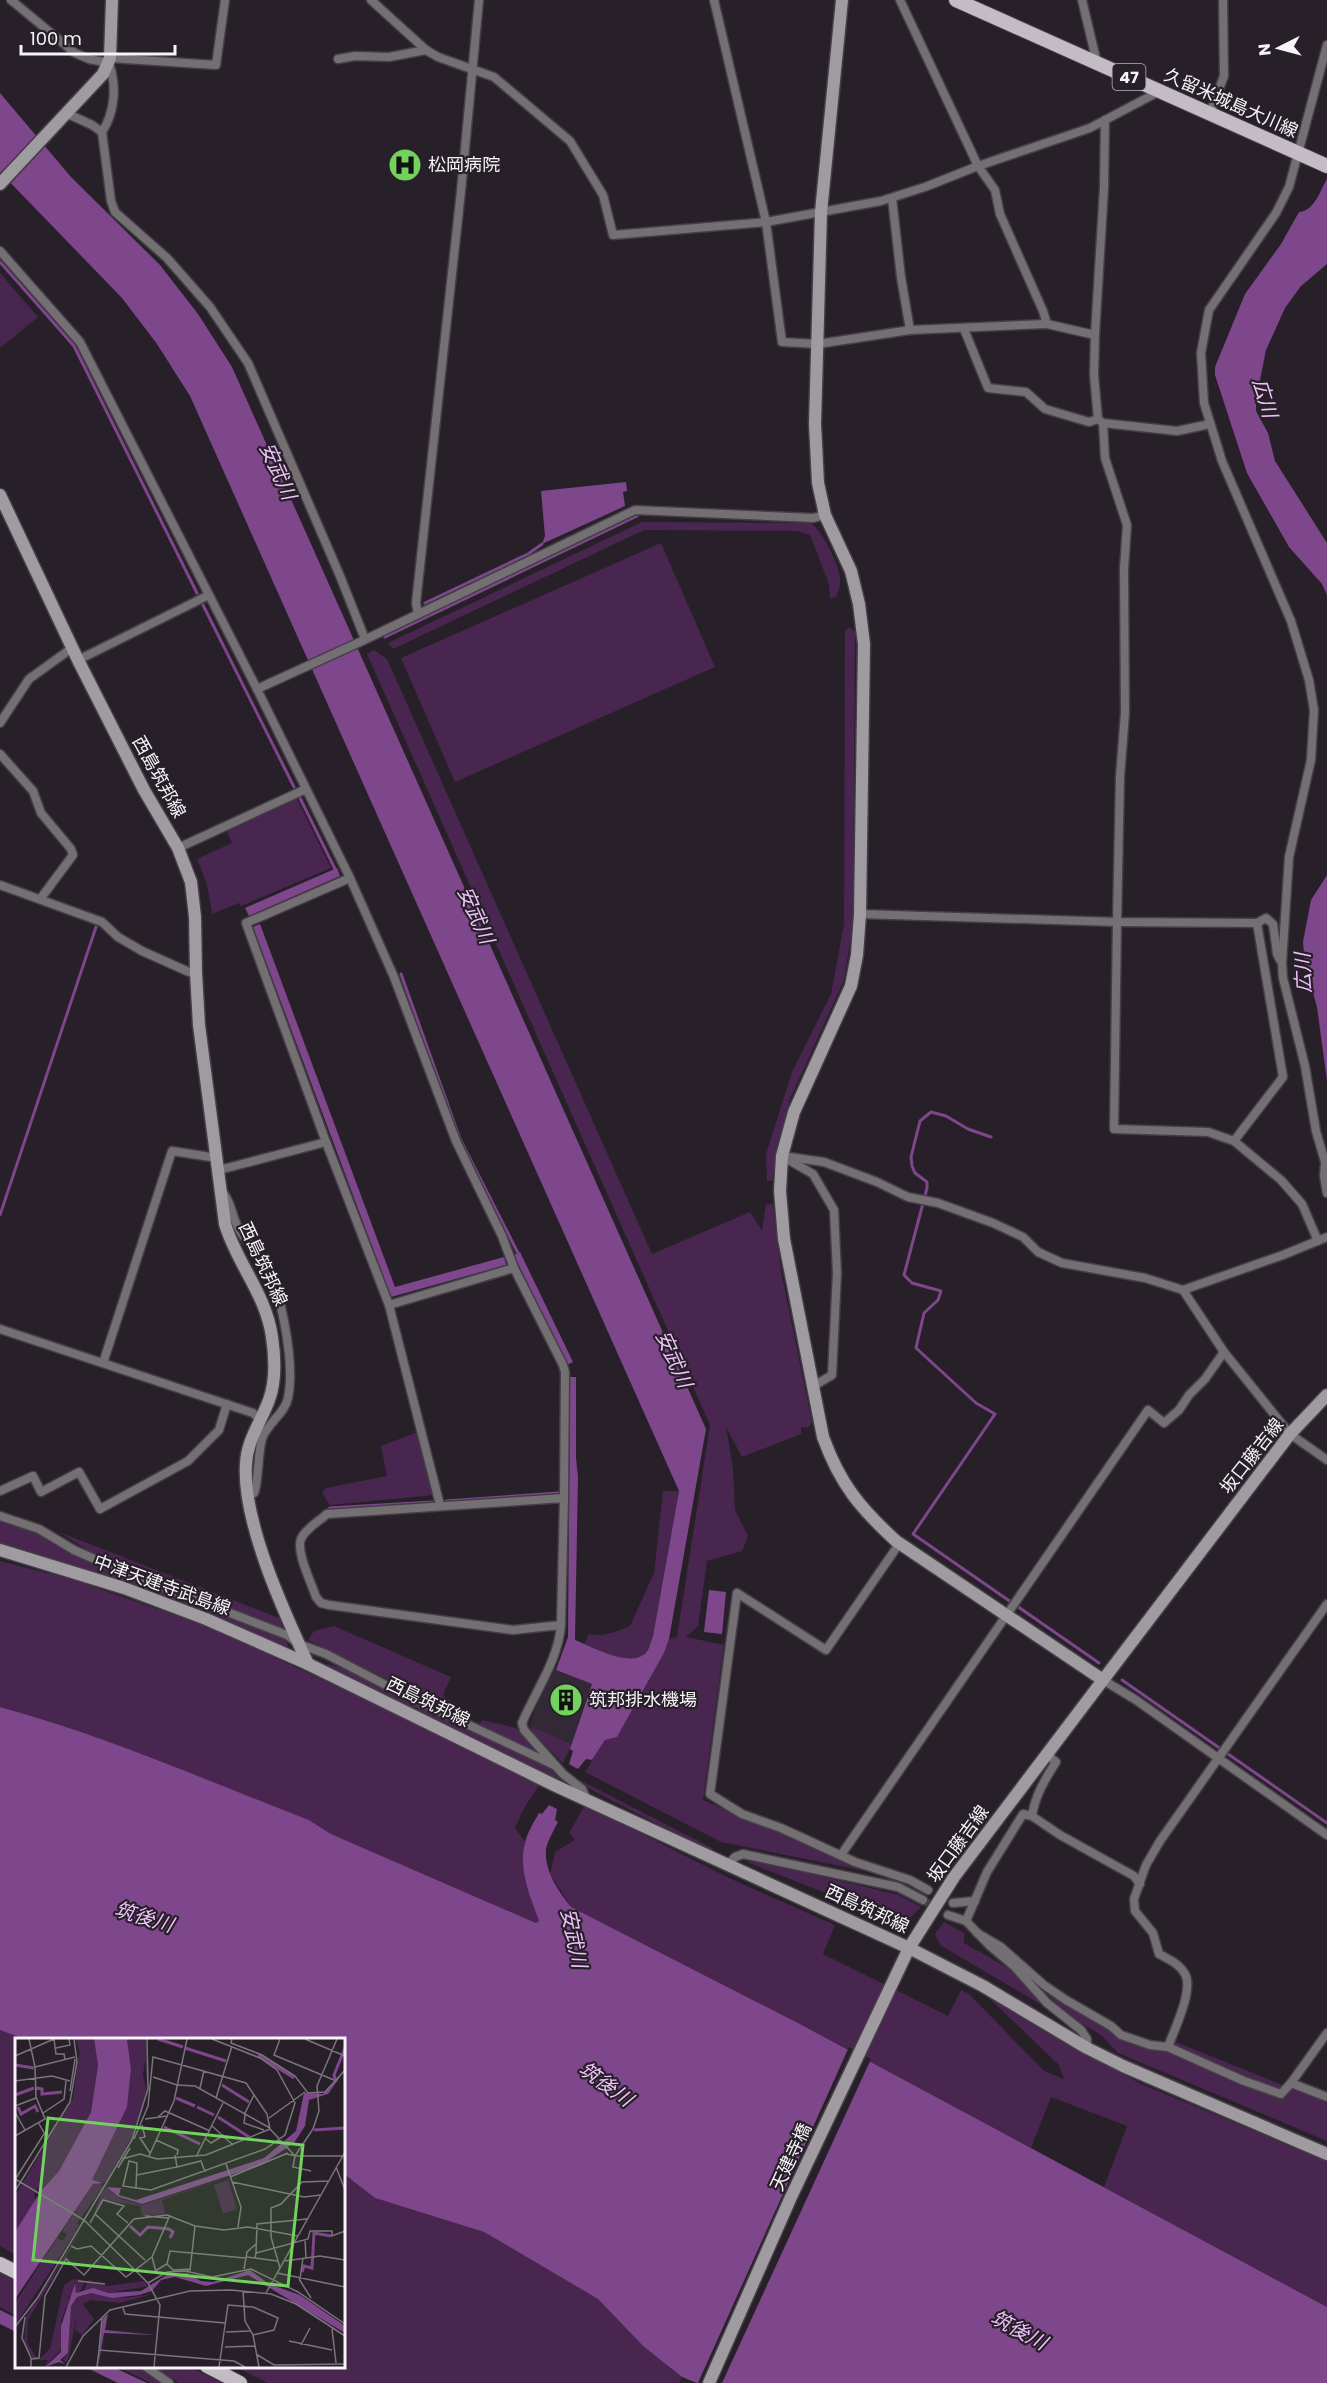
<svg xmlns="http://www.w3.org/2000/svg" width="1327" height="2383" viewBox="0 0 1327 2383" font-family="Poppins,'Noto Sans JP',sans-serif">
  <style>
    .built { fill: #332835 }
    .green { fill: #48264f }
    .water { fill: #7e468b }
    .pier { fill: #272029 }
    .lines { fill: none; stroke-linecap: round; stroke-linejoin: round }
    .stream { stroke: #7e468b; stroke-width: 3 }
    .street-tunnel { stroke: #464048; stroke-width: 8; stroke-dasharray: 8 4; stroke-linecap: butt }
    .street-casing { stroke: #443e46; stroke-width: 11 }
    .secondary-casing { stroke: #443e46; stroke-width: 15 }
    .primary-casing { stroke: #443e46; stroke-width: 16 }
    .street { stroke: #736f73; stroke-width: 8 }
    .secondary { stroke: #a09aa1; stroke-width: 12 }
    .primary { stroke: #c3bcc5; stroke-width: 14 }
    .labels { text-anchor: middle; stroke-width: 4.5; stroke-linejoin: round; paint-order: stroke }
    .shield { fill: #272029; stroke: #b9b4bb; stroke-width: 1.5 }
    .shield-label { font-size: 16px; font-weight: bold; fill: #f8f3f9 }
    .street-label { font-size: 18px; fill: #f8f3f9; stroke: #272029 }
    .poi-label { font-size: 18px; fill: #f8f3f9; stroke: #272029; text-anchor: start }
    .water-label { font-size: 20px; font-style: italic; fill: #f0c2fb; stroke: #272029 }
    .inset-river { fill: none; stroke: #7e468b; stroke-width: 3 }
    .inset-road { fill: none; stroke: #7b747c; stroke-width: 1.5 }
    .view { fill: #72d25d; fill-opacity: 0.15; stroke: #72d25d; stroke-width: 3 }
    .inset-edge { fill: none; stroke: #f8f3f9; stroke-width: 3 }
  </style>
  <rect width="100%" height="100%" fill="#272029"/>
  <polygon class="built" points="554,1669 592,1684 578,1722 578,1727 572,1744 530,1726 540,1693"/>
  <g class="green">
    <polygon points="0,273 38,317 0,348"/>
    <path d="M642,522L811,523C823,532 842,568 840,583C840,588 837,593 836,597L830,599L829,584L810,535L798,531L644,530L393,649L388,643Z"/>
    <polygon points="661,543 715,667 455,782 401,658"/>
    <polygon points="849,627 855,632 853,923 844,980 790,1099 777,1147 772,1181 767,1181 766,1154 792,1072 831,994 844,924 845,632"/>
    <polygon points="374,650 387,659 652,1254 750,1212 762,1231 766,1204 773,1204 781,1271 812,1423 808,1428 801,1427 801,1434 742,1457 726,1427 733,1469 735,1510 748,1536 742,1551 707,1561 698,1626 686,1637 724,1645 703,1800 866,1871 721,1842 585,1772 605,1740 617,1737 664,1653 669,1639 677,1637 710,1425 367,654"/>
    <polygon points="297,799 331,868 241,906 239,903 212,914 207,885 197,859 232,843 227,831"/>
    <polygon points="418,1432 434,1495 330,1505 322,1493 326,1488 387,1476 381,1446"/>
    <path d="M663,1491H679L653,1636C651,1640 650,1646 648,1650C635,1671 601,1650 584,1644L589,1634C603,1637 616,1632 630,1626L654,1573Z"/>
    <path d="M0,1519L38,1532L91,1563L286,1639L289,1650C195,1607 99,1571 0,1543Z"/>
    <polygon points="59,1532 279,1618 285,1630 95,1555"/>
    <path d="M0,1561L71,1579L206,1626L404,1717L540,1784L524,1808L515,1828L525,1842C520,1873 529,1892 539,1921L536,1923L331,1834L309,1820C208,1781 104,1735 0,1707Z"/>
    <polygon points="334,1626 451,1677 443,1695 460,1709 446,1708 308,1640 314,1631"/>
    <polygon points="327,1664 344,1668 550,1768 567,1784 328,1668"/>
    <polygon points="482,1720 516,1728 541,1755 478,1726"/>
    <polygon points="530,1726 572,1744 563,1763 534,1734"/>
    <polygon points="568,1774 714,1849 703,1848 575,1781"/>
    <polygon points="585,1805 729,1878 835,1925 823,1954 948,2016 961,1990 969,1994 1044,2071 1064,2079 1059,2065 989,1998 1141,2084 1327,2161 1327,2307 1104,2187 1127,2126 1051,2097 1031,2148 798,2023 571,1907 550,1874 555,1852 575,1840 569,1833"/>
    <polygon points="757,1861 899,1895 921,1907 908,1920 889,1922 846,1901 747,1862"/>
    <polygon points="944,1922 964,1933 964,1943 1010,1969 1052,2011 940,1945 935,1934"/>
    <polygon points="1045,1991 1099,2021 1114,2036 1165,2052 1176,2042 1327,2103 1327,2141 1118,2053 1101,2035 1062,2012"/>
    <polygon points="0,2030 27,2039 16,2040 16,2255 0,2246"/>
    <polygon points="344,2174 375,2198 484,2232 598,2299 643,2346 682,2377 679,2383 268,2383 235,2367 344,2366"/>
    <polygon points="0,2273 16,2281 16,2316 0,2307"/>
    <polygon points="118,2367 137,2367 162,2383 151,2383"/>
    <polygon points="154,2367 190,2367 223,2383 179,2383"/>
  </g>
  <g class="water">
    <path d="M0,93L71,177L160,265L198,314L232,367L706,1429L669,1639L664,1653L617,1737L605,1740L592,1760L586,1759L578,1769L569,1764L573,1751L570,1749L592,1684L556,1670L568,1637L570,1377H576V1458L578,1477L575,1640C593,1647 635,1671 648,1650C650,1646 651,1640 653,1636L679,1491L190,396L157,344L122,298L0,172Z"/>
    <path d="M1327,179V264L1301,286L1285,308L1266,350L1256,400V411L1268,433L1275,461L1327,543V595L1322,584L1289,547L1247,473L1215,375V367L1245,294L1281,244L1299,212C1315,211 1320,190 1327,179Z"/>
    <polygon points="626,482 627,491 623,492 625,506 542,544 545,536 541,491"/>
    <polygon points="337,868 340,876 249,916 245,908"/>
    <polygon points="1327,875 1327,1081 1317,1007 1305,964 1303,942 1311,900"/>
    <polygon points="260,924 395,1287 504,1257 506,1265 391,1297 253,927"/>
    <polygon points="520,1252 573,1362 567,1365 514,1255"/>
    <polygon points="709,1590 726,1592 722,1634 704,1632"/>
    <path d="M0,1707C104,1735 208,1781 309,1820L331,1834L536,1923L539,1921C530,1896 518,1870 525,1843C527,1833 534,1822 539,1813L542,1814L549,1805L557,1809L555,1820L558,1822C554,1830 548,1840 546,1849C544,1870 558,1891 571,1907L798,2023L1327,2307V2383H697L682,2377L643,2346L598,2299L484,2232L375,2198L344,2174V2040H27L0,2030Z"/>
    <polygon points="0,2310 16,2318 16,2332 0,2324"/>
    <polygon points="85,2367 113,2367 147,2383 118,2383"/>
  </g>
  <polygon class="pier" points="849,2047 871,2059 722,2383 698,2383"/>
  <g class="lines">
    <g class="stream">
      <polyline points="0,262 74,346 197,593"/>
      <polyline points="202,603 294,787"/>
      <polyline points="425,603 528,554 542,544"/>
      <polyline points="385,637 637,516"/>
      <polyline points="300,798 335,869"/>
      <polyline points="401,974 460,1139 518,1253"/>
      <polyline points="991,1137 968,1129 946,1116 931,1112 920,1121 911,1157 912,1166 915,1173 927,1182 927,1188 904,1275 912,1283 941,1291 938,1300 924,1313 916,1348 976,1403 995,1414 913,1534 1099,1663"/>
      <polyline points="0,1215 96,927"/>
      <polyline points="446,1501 558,1493"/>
      <polyline points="325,1512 330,1508 432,1502"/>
      <polyline points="1122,1680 1327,1823"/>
    </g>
    <polyline class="street-tunnel" points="923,1900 948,1915"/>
    <g class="street-casing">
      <g id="street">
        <path d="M11,0L75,53L89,59L109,63C117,86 115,112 102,132"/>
        <polyline points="371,0 426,50 438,57 494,77 570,141 603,195 613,235 766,222 881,201 925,187 978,166 1090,128 1160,91"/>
        <polyline points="714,0 766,222 782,342 818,344 910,330 1047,324"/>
        <polyline points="900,0 978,166 995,190 1000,214 1043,311 1047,324 1095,335 1094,375 1098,419 1103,423 1177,431 1210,424"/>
        <polyline points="1082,0 1097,63"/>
        <polyline points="1327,45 1289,187 1276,213 1209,310 1201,353 1204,403 1222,461 1291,621 1309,680 1314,710 1311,760 1289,857 1282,963 1283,978 1305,1066 1316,1131 1327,1169"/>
        <polyline points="110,58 216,65 225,0"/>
        <polyline points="338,59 355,56 389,57 426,50"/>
        <polyline points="1210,113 1224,76 1223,0"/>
        <polyline points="68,114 92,125 102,132 111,201 115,212 167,258 210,307 248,363 340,576 365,639"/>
        <polyline points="892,198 901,277 910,330"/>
        <path d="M0,251L80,342L257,689L350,878L394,977L456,1141L502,1236L514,1268L563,1365L565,1372L564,1498L561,1625L513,1630L329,1605L321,1603L316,1597C312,1584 294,1549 302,1537C307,1528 319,1521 327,1514L564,1498"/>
        <polyline points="964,329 988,388 1026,392 1045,409 1089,422 1098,419"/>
        <polyline points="1095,335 1104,188 1105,120"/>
        <polyline points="1103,423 1105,458 1127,525 1124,569 1125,713 1120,777 1117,922 1114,1129 1208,1132 1234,1141 1281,1180 1302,1204 1318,1241"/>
        <polyline points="418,614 416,603 461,191 479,0"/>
        <polyline points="78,660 209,595"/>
        <polyline points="257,689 360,642 635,510 813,518 825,515"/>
        <polyline points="0,723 29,679 72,648"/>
        <polyline points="0,754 33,791 41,813 71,849 73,855 41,898"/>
        <polyline points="178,848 306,789"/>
        <polyline points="0,885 102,922 118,937 142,951 189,972 196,973"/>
        <polyline points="860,914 1117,922 1257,923 1266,918 1273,924 1277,954 1280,960"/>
        <polyline points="1234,1141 1283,1077 1257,923"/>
        <polyline points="326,1142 246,923 350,878"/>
        <polyline points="782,1156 824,1162 877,1182 908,1197 938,1203 993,1223 1023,1237 1038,1252 1062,1263 1145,1278 1183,1290 1224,1352 1290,1434 1327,1460"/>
        <polyline points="787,1159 813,1174 834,1210 837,1273 832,1375 812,1387"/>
        <polyline points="1325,1165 1324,1176 1327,1193"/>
        <polyline points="219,1170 326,1142 389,1305 440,1505"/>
        <path d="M222,1191C233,1204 231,1217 240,1231C247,1243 259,1252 265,1264C282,1293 295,1364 288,1398C285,1414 266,1424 262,1439C258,1451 258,1488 254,1493L248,1494"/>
        <polyline points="1183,1290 1283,1255 1327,1237"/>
        <polyline points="389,1305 514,1268"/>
        <polyline points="0,1329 253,1413 259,1418"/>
        <polyline points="103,1363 172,1151 217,1158"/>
        <polyline points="0,1491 33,1476 41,1492 79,1472 100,1509 188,1461 219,1430 227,1404"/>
        <polyline points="0,1516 39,1529 74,1550 124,1572 287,1635 299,1644 326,1654 403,1694 556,1766"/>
        <polyline points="899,1544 826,1650 737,1593 710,1794 742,1814 781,1828 855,1862 910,1880 928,1890"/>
        <path d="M561,1625C558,1661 536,1690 522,1723L524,1730L563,1774L582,1789L587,1800"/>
        <polyline points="1103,1680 1136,1700 1327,1835"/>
        <path d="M1032,1816C1035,1796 1045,1779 1056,1762L1047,1755"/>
        <polyline points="841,1855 1148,1410 1164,1423 1179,1410 1189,1395 1205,1379 1224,1352"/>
        <polyline points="728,1865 735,1857 743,1854 898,1887 923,1900"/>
        <polyline points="953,1903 975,1901"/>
        <polyline points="948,1915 966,1921 990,1946 1015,1967 1047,2003 1081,2030 1087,2039 1087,2048"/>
        <polyline points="966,1921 987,1872 1023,1814 1032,1816 1060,1835 1134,1876 1140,1884"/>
        <polyline points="977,1933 1001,1947 1044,1985 1066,2000 1111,2026 1121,2035 1150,2045 1168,2047 1244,2081 1281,2094 1291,2083"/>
        <polyline points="1327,2033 1291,2083 1327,2097"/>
        <path d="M1168,2047C1174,2030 1194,1990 1185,1974C1180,1964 1168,1959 1159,1954L1153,1933L1135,1911L1134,1899L1146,1865L1160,1841L1327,1604"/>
        <polyline points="145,2366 169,2383"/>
      </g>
    </g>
    <g class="secondary-casing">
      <g id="secondary">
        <path d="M842,0L821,212L815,424L818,483L825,515L851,571L859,604L864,644L860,914L857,955L851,986L794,1112L782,1156L780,1191L784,1239L823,1437C840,1484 860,1508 896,1541L1103,1680"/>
        <polyline points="0,184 103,74 110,58 112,0"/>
        <path d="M0,495L78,660L144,790L178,848L191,882L195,917L196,973L199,1025L225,1224C237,1264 266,1294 272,1337C275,1357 276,1381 269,1400C261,1422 247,1440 246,1464C242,1521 284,1612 308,1664"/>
        <polyline points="0,1550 124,1588 206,1619 308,1664 556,1786 909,1948 983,1986 1087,2048 1123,2066 1327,2154"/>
        <polyline points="709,2383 791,2197 909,1948 954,1877 1103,1680 1290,1434 1327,1395"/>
      </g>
    </g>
    <g class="primary-casing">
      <g id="primary">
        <polyline points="956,0 1327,166"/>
        <polyline points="0,2264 16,2272"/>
        <polyline points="207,2366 240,2383"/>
      </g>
    </g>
    <use href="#street" class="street"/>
    <use href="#secondary" class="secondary"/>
    <use href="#primary" class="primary"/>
  </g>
  <defs>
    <g id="hospital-disc" transform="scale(1.725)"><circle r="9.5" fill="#72d25d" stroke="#272029"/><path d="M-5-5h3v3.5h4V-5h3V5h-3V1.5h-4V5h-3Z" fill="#111"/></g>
    <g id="building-disc" transform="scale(1.725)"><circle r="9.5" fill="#72d25d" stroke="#272029"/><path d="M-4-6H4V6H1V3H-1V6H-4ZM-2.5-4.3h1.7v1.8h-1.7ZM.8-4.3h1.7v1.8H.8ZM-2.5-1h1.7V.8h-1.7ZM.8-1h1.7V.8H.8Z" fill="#111"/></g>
  </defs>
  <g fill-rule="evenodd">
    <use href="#hospital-disc" x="405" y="165"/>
    <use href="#building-disc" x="566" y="1700"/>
  </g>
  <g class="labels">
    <rect class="shield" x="1112.5" y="64" width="33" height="26" rx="4.5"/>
    <g class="shield-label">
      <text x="1129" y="83">47</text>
    </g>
    <g class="street-label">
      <text transform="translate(1231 103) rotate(24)" y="6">久留米城島大川線</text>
      <text transform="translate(159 777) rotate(61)" y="6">西島筑邦線</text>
      <text transform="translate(263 1264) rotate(65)" y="6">西島筑邦線</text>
      <text transform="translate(1252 1456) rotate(-52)" y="6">坂口藤吉線</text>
      <text transform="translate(162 1585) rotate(20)" y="6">中津天建寺武島線</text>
      <text transform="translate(428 1702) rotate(26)" y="6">西島筑邦線</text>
      <text transform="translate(958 1844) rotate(-54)" y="6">坂口藤吉線</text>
      <text transform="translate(867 1909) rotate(25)" y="6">西島筑邦線</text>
      <text transform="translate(791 2157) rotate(-65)" y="6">天建寺橋</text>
    </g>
    <g class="poi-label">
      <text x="428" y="171">松岡病院</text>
      <text x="589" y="1706">筑邦排水機場</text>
    </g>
    <g class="water-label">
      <text transform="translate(1265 398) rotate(73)" y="7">広川</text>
      <text transform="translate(278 471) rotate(66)" y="7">安武川</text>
      <text transform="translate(476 915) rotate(66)" y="7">安武川</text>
      <text transform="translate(1303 973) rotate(-92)" y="7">広川</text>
      <text transform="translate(674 1359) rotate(66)" y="7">安武川</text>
      <text transform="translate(144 1917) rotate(17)" y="7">筑後川</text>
      <text transform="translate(574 1938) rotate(78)" y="7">安武川</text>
      <text transform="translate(606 2084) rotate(36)" y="7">筑後川</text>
      <text transform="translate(1019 2330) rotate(28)" y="7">筑後川</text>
    </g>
  </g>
  <g transform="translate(15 2038)">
    <rect width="330" height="330" fill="#272029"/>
    <path d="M61,1H79L83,27L76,74L44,133L26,153L23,149L19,157L22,164L0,194V158L58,60L64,16L66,19ZM112,1H131L132,52L130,21L128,37L132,54L118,97L91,144L76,143L112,69L116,31ZM106,123L89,152L92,149L106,161L127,167L214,139L147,162L150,176L127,178L125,168L88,162L78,178L86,157L83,161ZM213,142L222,171L208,176L199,147ZM84,145L88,149L62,185L64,188L55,195L63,190L0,288V265L42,200L48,203L52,196L47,193L78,146ZM71,185L13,282L12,305L23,322L35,311L49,247L58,241L70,242L66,252L56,260L49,256L55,261L46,282L47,311L29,329L33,322H19L9,306L11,278ZM73,242L92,248L129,243L134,248L93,255L69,252ZM76,255L109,260L139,256L104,265L76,262L68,266L79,281L67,297L60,292L62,277L54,317L52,324L47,322L53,315L56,268L62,259Z" fill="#48264f"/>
    <path d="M79,1H112L116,31L112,69L77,142L89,145L78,146L0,261V194L26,153L44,133L76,74L83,27ZM330,32L313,56L294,62L290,88L279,105L246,127L127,166L104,159L92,149L134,152L106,150L104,157L121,162L249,120L281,93L289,55L308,56ZM235,232L254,246L285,257L330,288V295L233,237L191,248L160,239L146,242L137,253L124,257L97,260L76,255L62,259L56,268L53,315L45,322L50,326L44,324L30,329L46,314V288L60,246L61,255L78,250L93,255L126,253L153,236L172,235L186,243L198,244ZM93,276L90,292L140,297L89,295L83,329L88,280Z" fill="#7e468b"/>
    <path class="inset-river" d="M143,1L168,9M170,10L211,23M243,17L279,40M0,27L19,30M321,44L319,37L330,10M207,47L234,64M21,50L27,51V56L47,54M0,57L19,50M161,60L180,68M3,69L6,76L20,68L23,74M182,69L199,77M203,79L234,99M149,89L185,106M299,92L330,90M115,188L125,197L133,189L154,191L158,194L155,200M287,234L289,228L297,230L299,195L316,198"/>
    <path class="inset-road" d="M39,1L41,16H49L50,21M217,1L216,5L247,17L280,38L293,55L310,54L330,32M265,1L259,17L319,42M290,1L330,18M41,10L55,7L54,1M0,18L39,1M20,29L60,19M138,39L162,47L180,48L255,90M0,43L37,38L55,43M185,50L189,32M55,53L60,21M201,60L217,8M0,68L21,60M0,74L10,92M28,75L49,61L51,43M229,77L239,57M230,77L229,85L249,92M143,79L150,73L195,93M254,80L290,54M130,81L152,78M23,84L31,98L33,96M127,87L130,99L125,100L135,115M197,88L218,107M0,98L30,81L21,59L20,29L14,1M119,101L133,68L138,19L231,45L252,76L255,91M191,101L196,105L209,97M141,102L163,112L162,117M272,116L280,118L298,91L304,73L302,48L322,1M182,117L208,65M134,118L159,63L172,1M280,118L278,129L296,133M107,121L125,116L142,121L191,117L255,91L280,118H330M211,126L226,169L223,189M162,129L186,123L190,134M321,129L330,152M103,130L115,110M122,137L162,129L160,117M215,139L273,115M1,140L29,96M0,141L69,182L133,245L145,267L139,329M217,144L289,159L306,157M121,150L122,125L114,123L108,148L121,150L136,152L250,111L270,97L280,65L262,32L245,20L197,1M0,153L55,64L62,24L59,1M80,176L130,222M130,178L153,180M75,185L88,162L109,168L102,176L113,185M290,201L291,220M56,208L62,211L76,208L111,239L137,219M241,215L242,186L292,181M231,219L240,220L241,215L293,201L295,193H317V198L330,193M240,220L262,223M270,223L305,218L330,222M152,226L158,232L175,231M265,230L256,199V170L266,166L287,144L314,143M229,231L232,214L241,206M172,232H175L180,188M140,233L152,226L155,213L230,220M141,234L137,219L155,177M262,235L330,249M284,241L296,260M285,241L288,220M63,243L90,246M133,245L152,234L170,233L197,239L236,231L283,254L330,286M228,253L230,283L238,297L244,329M251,255L330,114M108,270L110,276L210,285M10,279L7,300L16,320M0,289L23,259L117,102L133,51L132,1M317,291L321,325M211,294L235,293M274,303L317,312M286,307L295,290M210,309L240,308M84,312L87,281M241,316L259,327L330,326M16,329V321L24,320L30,258L51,221L69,237L119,181L152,177L180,188L209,192L233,189L283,198M51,329L68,298L95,272L175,253L216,252L256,256L281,266L330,298M82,329L84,312L219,323L230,329M204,329L213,267L238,269L263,280L259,292L238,297"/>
    <path class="view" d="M33,80L288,107L273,248L18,222Z"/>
    <rect width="330" height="330" class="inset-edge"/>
  </g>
  <g transform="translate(1279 48) rotate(264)" stroke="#272029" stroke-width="4.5" paint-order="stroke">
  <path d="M0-4.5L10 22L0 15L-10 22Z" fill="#f8f3f9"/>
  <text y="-9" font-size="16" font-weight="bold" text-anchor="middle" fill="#f8f3f9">N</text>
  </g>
  <path d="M21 45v9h154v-9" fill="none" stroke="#f8f3f9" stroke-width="3"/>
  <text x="30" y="45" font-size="18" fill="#f8f3f9" stroke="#272029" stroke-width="4.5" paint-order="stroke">100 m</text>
</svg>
